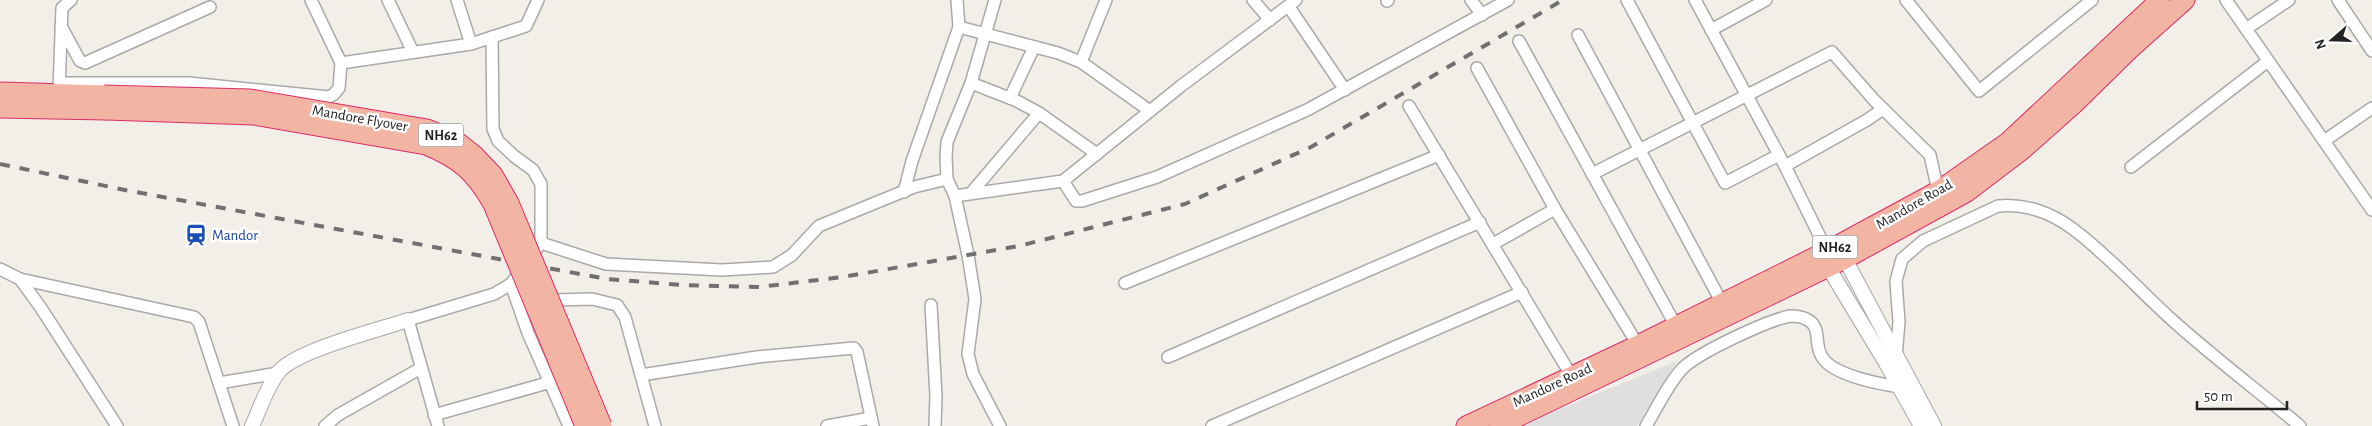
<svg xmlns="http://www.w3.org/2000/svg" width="2372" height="426" viewBox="0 0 2372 426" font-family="'Alegreya Sans',sans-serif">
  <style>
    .residential { fill: #e0dfdf }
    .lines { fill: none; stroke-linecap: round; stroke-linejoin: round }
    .minor-casing { stroke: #a9a9a9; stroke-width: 14 }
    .tertiary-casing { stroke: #a9a9a9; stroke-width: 16 }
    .trunk-casing { stroke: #dc2a67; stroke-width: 21 }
    .minor { stroke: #fff; stroke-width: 11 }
    .tertiary { stroke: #fff; stroke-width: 14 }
    .trunk { stroke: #f2b4a3; stroke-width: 19 }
    .rail { stroke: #707070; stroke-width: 4; stroke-dasharray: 10 10; stroke-linecap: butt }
    .trunk-bridge-casing { stroke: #dc2a67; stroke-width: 21; stroke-linecap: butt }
    .trunk-bridge { stroke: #f2b4a3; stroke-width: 19 }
    .labels { text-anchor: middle; stroke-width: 5; stroke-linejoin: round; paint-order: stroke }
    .shield { fill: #fff; stroke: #646464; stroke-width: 1 }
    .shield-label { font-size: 14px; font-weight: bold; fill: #222 }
    .street-label { font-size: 15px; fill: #222; stroke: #fff }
    .transit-label { font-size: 15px; fill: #164399; stroke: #fff; text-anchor: start }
  </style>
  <rect width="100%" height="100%" fill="#f2efe9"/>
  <polygon class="residential" points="1677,361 1637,426 1525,426 1555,411"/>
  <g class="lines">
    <g class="minor-casing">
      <g id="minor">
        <polyline points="388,0 413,52"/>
        <polyline points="457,0 471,44"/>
        <polyline points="995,0 971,83 947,142 946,157 947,179 955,196 968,255 975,299 968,354 973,374 1000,426"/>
        <polyline points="1253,0 1270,20"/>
        <polyline points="1471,0 1482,15"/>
        <polyline points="1627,0 1725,183 1779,155"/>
        <polyline points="1695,0 1785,166 1827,251"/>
        <polyline points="1906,0 1979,91 2092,0"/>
        <polyline points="2226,0 2372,210"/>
        <polyline points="2338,0 2372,51"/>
        <polyline points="1387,1 1388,0"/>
        <polyline points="1289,7 1345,90"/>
        <polyline points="61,26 80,61 85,63 210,7"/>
        <polyline points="959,27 1058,53 1081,62 1150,111"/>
        <polyline points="2246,29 2289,0"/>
        <polyline points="1711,30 1766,0"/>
        <polyline points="1578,35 1722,303"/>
        <polyline points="492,37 493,129 498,141 514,156 533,170 541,184 541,243"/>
        <polyline points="1519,41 1676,326"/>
        <polyline points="1081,62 1106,0"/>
        <polyline points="341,63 471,44 526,26 538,0"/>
        <polyline points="1477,68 1555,209 1638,345"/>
        <polyline points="60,83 189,83 329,97 334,94 339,88 341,63 311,0"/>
        <polyline points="971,83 1017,101 1039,113 1097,154"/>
        <polyline points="59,89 62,8 71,0"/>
        <polyline points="1010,98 1034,47"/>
        <polyline points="1409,106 1574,380"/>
        <polyline points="2324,141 2372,108"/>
        <polyline points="1785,166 1867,120 1883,109"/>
        <polyline points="2131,167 2268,61"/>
        <polyline points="1592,174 1832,52 1874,100 1930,155 1938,191"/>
        <polyline points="1063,181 1076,201 1082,201 1157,177 1307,110 1508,0"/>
        <polyline points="904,192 912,161 959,27 957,0"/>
        <polyline points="971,193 1039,113"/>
        <polyline points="955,196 1063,181 1181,86 1296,0"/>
        <polyline points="1493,244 1555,209"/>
        <polyline points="0,269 20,279 194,317 199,322 233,426"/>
        <polyline points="20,279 41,308 117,426"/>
        <polyline points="1125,283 1439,155"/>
        <polyline points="511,284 528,333 569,426"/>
        <polyline points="517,301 592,299 617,305 625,317 655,426"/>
        <polyline points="931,305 936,396 935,426"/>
        <polyline points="1168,357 1480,222"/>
        <path d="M1896,357L1899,322L1896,281L1902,259L1923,241L1998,206C2025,203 2052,213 2073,229C2107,254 2139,290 2171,319C2212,356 2257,390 2300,426"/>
        <polyline points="641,375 757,357 854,348 857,352 873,426"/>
        <polyline points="219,383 278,373"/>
        <polyline points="434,415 551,382"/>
        <polyline points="325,426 338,415 421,368"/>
        <polyline points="438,426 408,320 494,294 511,284 541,243 606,264 722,270 773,267 792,255 819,226 914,187 947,179"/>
        <polyline points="827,426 871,418"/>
        <polyline points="1212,426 1522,292"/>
        <path d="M1646,426C1657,408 1668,384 1682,369C1697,353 1770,319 1791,316C1795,316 1802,317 1806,319C1822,326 1814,343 1821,355C1830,375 1880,384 1900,387"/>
      </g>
    </g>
    <g class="tertiary-casing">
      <g id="tertiary">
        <polyline points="1845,259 1934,426"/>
        <polyline points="1828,267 1886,363 1921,426"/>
        <path d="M252,426C260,409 266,389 277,374C292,351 379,330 408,320"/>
      </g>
    </g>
    <g class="trunk-casing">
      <g id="trunk">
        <polyline points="0,92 104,95"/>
        <polyline points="0,108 106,110"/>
        <polyline points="1466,426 1638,345 1827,251 1938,191 2008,142 2160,0"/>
        <polyline points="1499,426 1845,259 1967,192 2021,151 2074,104 2129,50 2185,0"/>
      </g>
    </g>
    <use href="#minor" class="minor"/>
    <use href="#tertiary" class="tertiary"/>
    <use href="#trunk" class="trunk"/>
    <polyline class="rail" points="0,164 125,190 607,279 682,285 759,287 843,277 1019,246 1185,204 1311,147 1563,0"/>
    <g class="trunk-bridge-casing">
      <g id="trunk-bridge">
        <polyline points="104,95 250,99 427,129 455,140 474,155 493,175 509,203 602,426"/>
        <path d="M106,110L254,115L426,145C460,159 475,172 493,204L585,426"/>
      </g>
    </g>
    <use href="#trunk-bridge" class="trunk-bridge"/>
  </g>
  <defs>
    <g id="station-bare" transform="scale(1.725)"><path d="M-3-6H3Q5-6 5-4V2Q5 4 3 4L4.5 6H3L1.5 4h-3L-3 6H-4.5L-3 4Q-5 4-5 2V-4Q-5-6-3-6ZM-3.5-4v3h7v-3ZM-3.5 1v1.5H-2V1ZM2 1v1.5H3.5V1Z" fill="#1a4fb4" stroke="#fff" stroke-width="2.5" paint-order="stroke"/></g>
  </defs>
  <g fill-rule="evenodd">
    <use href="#station-bare" x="196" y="235"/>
  </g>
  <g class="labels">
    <g class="shield">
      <rect x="418.5" y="123.5" width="45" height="23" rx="4"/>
      <rect x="1812.5" y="235.5" width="45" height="23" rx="4"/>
    </g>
    <g class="shield-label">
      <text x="441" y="140">NH62</text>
      <text x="1835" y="252">NH62</text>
    </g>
    <g class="street-label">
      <text transform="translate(360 118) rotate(10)" y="5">Mandore Flyover</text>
      <text transform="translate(1914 204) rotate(-30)" y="5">Mandore Road</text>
      <text transform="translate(1552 385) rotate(-25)" y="5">Mandore Road</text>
    </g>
    <g class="transit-label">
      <text x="212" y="240">Mandor</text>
    </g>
  </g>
  <g transform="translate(2332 40) rotate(250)" stroke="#ffffff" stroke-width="4" paint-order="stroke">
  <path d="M0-4L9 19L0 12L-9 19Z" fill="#222222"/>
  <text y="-8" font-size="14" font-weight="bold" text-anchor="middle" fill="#222222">N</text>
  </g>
  <path d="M2197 401v8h90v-8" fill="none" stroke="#222222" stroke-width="2.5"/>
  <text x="2204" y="401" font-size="15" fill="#222222" stroke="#ffffff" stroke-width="4" paint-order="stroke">50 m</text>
</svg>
